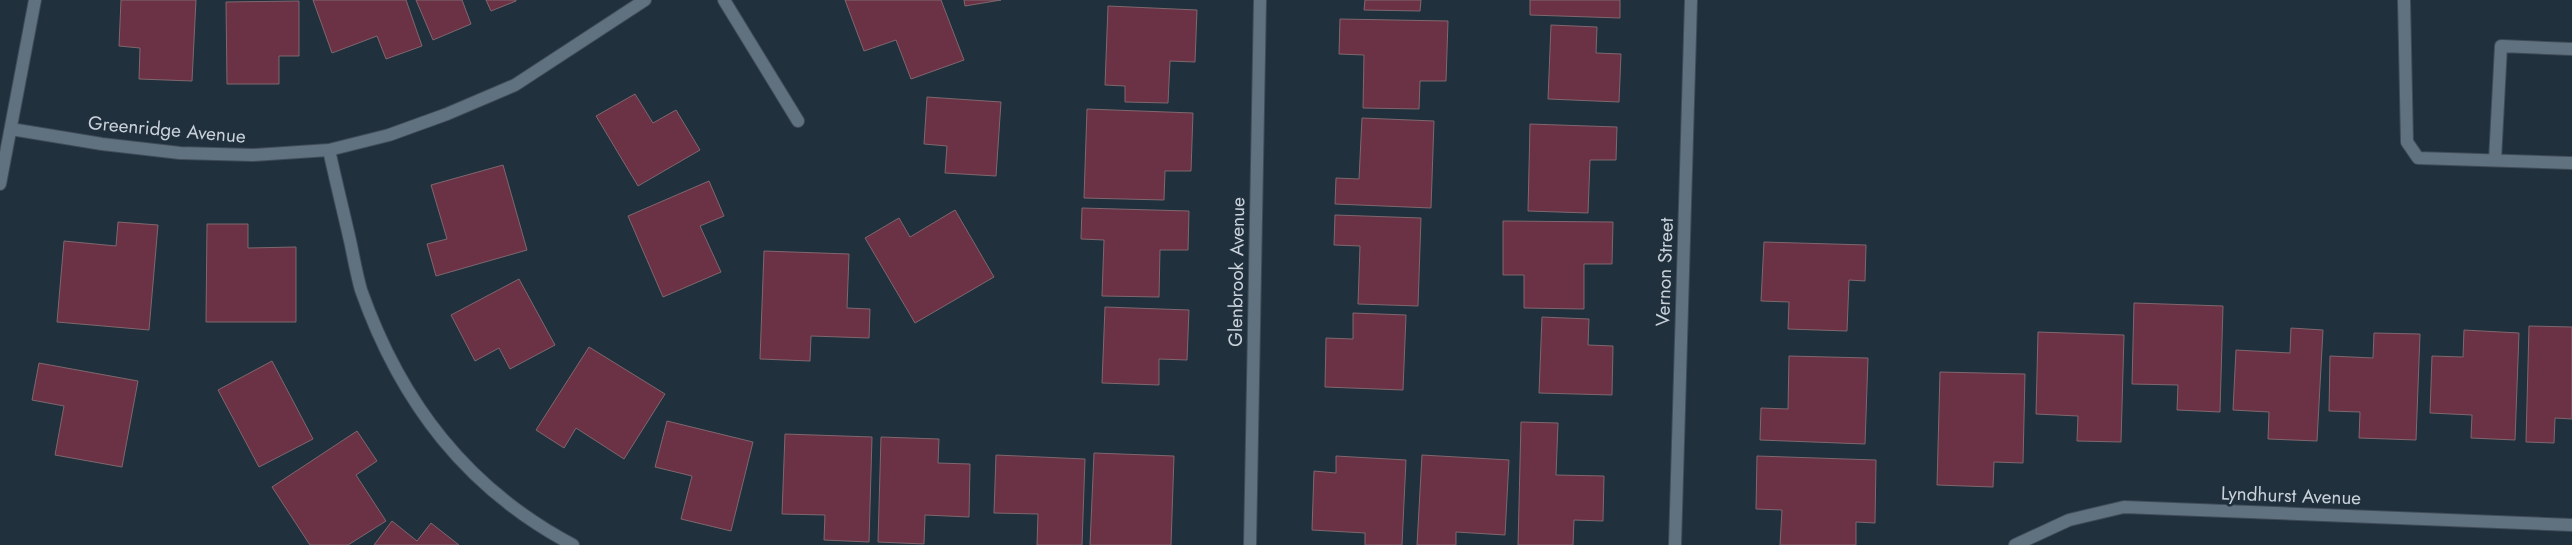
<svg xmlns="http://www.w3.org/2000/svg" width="2572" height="545" viewBox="0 0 2572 545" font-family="Jost,sans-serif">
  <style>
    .building { fill: #6b3246; stroke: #7e676e }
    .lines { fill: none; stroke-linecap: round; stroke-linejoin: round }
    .minor-casing { stroke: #3f4c57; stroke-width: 14 }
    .minor { stroke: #607180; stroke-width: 12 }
    .labels { text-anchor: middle; stroke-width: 5; stroke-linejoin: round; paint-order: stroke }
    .street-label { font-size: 19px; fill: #c9d2db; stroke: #21303d }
  </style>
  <rect width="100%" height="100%" fill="#21303d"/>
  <g class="building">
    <polygon points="121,0 196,0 192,81 139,79 140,48 119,46"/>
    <polygon points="313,0 406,0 422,46 386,59 377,36 332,53"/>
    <polygon points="416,0 462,0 471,24 433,40"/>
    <polygon points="486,0 516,0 516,1 491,11"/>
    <polygon points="845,0 941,0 964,60 911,79 896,40 864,51"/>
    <polygon points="964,0 1001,0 965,6"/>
    <polygon points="1365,0 1421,0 1420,11 1364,10"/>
    <polygon points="1530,0 1620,0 1620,18 1530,15"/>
    <polygon points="299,1 299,56 279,56 279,84 227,84 226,2"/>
    <polygon points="1108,6 1197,10 1195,62 1170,61 1168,103 1125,102 1125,86 1105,85"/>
    <polygon points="1340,19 1448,21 1446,81 1420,81 1419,109 1363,108 1364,55 1339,54"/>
    <polygon points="1551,25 1597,27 1596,53 1621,54 1619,102 1548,99"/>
    <polygon points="635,94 653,123 676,110 700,150 638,186 596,116"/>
    <polygon points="927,97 1001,102 996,176 945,173 947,146 924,144"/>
    <polygon points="1087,109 1193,113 1191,171 1165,171 1164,200 1084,198"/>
    <polygon points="1362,118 1434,121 1431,208 1335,204 1336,178 1359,179"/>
    <polygon points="1530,124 1617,127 1616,160 1590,160 1588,213 1528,211"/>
    <polygon points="503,165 527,250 436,276 427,244 447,239 431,185"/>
    <polygon points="709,181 724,216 700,226 721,272 663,297 628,216"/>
    <polygon points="1082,208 1189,211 1188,250 1160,250 1159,297 1102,296 1104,240 1081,239"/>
    <polygon points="955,210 994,277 915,323 865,238 899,218 910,237"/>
    <polygon points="1335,215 1421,218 1418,306 1358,304 1360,246 1334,245"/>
    <polygon points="1503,221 1613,222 1612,264 1584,264 1584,309 1524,308 1524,275 1503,275"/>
    <polygon points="118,222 158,225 149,330 57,322 64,241 116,246"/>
    <polygon points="207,224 248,224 248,248 296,247 296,322 206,322"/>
    <polygon points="1764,242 1866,245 1865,281 1849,280 1847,331 1788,329 1789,302 1761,301"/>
    <polygon points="764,251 849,254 847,308 870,309 869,338 811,336 810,361 760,359"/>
    <polygon points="519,279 555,345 510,369 499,348 475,361 451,315"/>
    <polygon points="2134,303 2223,306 2220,412 2177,410 2178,385 2132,384"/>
    <polygon points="1105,307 1189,310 1187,360 1159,359 1159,385 1102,383"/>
    <polygon points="1353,313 1406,315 1403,390 1325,387 1326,338 1353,339"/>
    <polygon points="1542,317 1589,319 1588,345 1613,346 1612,395 1539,393"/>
    <polygon points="2529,326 2572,327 2572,419 2555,418 2554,443 2526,442"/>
    <polygon points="2291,328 2323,330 2317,441 2268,439 2269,412 2233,410 2236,350 2290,353"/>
    <polygon points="2464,330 2519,333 2515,440 2471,438 2472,415 2430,413 2432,356 2463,357"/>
    <polygon points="2038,332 2124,335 2121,442 2077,441 2078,416 2036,414"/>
    <polygon points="2374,333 2420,334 2416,440 2359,438 2360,412 2329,411 2330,356 2373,358"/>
    <polygon points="589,347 665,394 624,459 576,428 564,448 536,430"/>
    <polygon points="1789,356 1868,358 1865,444 1760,440 1761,408 1788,409"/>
    <polygon points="272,361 313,439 259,467 218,390"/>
    <polygon points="39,363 138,381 122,467 55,455 64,406 32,400"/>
    <polygon points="1940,372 2025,374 2023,463 1994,462 1993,487 1937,485"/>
    <polygon points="667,421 753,442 731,531 681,519 692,476 655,467"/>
    <polygon points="1521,422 1558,423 1556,475 1604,476 1603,521 1574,520 1573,545 1518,545"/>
    <polygon points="357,431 377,461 356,475 386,521 348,545 310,545 272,487"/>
    <polygon points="785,434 872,437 869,542 824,540 825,515 782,514"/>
    <polygon points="881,437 939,439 938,463 970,464 969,517 925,515 924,544 878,542"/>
    <polygon points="1094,453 1174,456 1171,545 1090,545"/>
    <polygon points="996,455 1085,459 1082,545 1037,545 1038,514 994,513"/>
    <polygon points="1422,455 1509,460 1505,535 1456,532 1456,545 1417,545"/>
    <polygon points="1336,456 1406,460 1402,545 1365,545 1365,533 1312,530 1314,471 1336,473"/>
    <polygon points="1757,456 1876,460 1875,523 1856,522 1856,545 1780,545 1782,510 1756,509"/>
    <polygon points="392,521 417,541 431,523 459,545 374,545"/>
  </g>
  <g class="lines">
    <g class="minor-casing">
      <g id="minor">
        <polyline points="724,0 798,121"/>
        <polyline points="2404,0 2407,142 2418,158 2572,163"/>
        <polyline points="11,129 102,144 180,153 253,155 329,150 389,135 447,114 515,85 645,0"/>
        <path d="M329,150C336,182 344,214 351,245C354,260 357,276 361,290C401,403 467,489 573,545"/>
        <polyline points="2495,160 2501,46 2572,49"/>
        <polyline points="0,184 35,0"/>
        <polyline points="1250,545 1260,0"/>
        <polyline points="1675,545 1691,0"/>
        <polyline points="2015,545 2069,520 2124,507 2572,525"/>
      </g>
    </g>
    <use href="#minor" class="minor"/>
  </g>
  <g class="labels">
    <g class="street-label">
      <text transform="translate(167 129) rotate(5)" y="7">Greenridge Avenue</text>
      <text transform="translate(1236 272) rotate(-89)" y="7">Glenbrook Avenue</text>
      <text transform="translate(1664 272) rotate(-88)" y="7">Vernon Street</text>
      <text transform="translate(2291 495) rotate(2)" y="7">Lyndhurst Avenue</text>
    </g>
  </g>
</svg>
